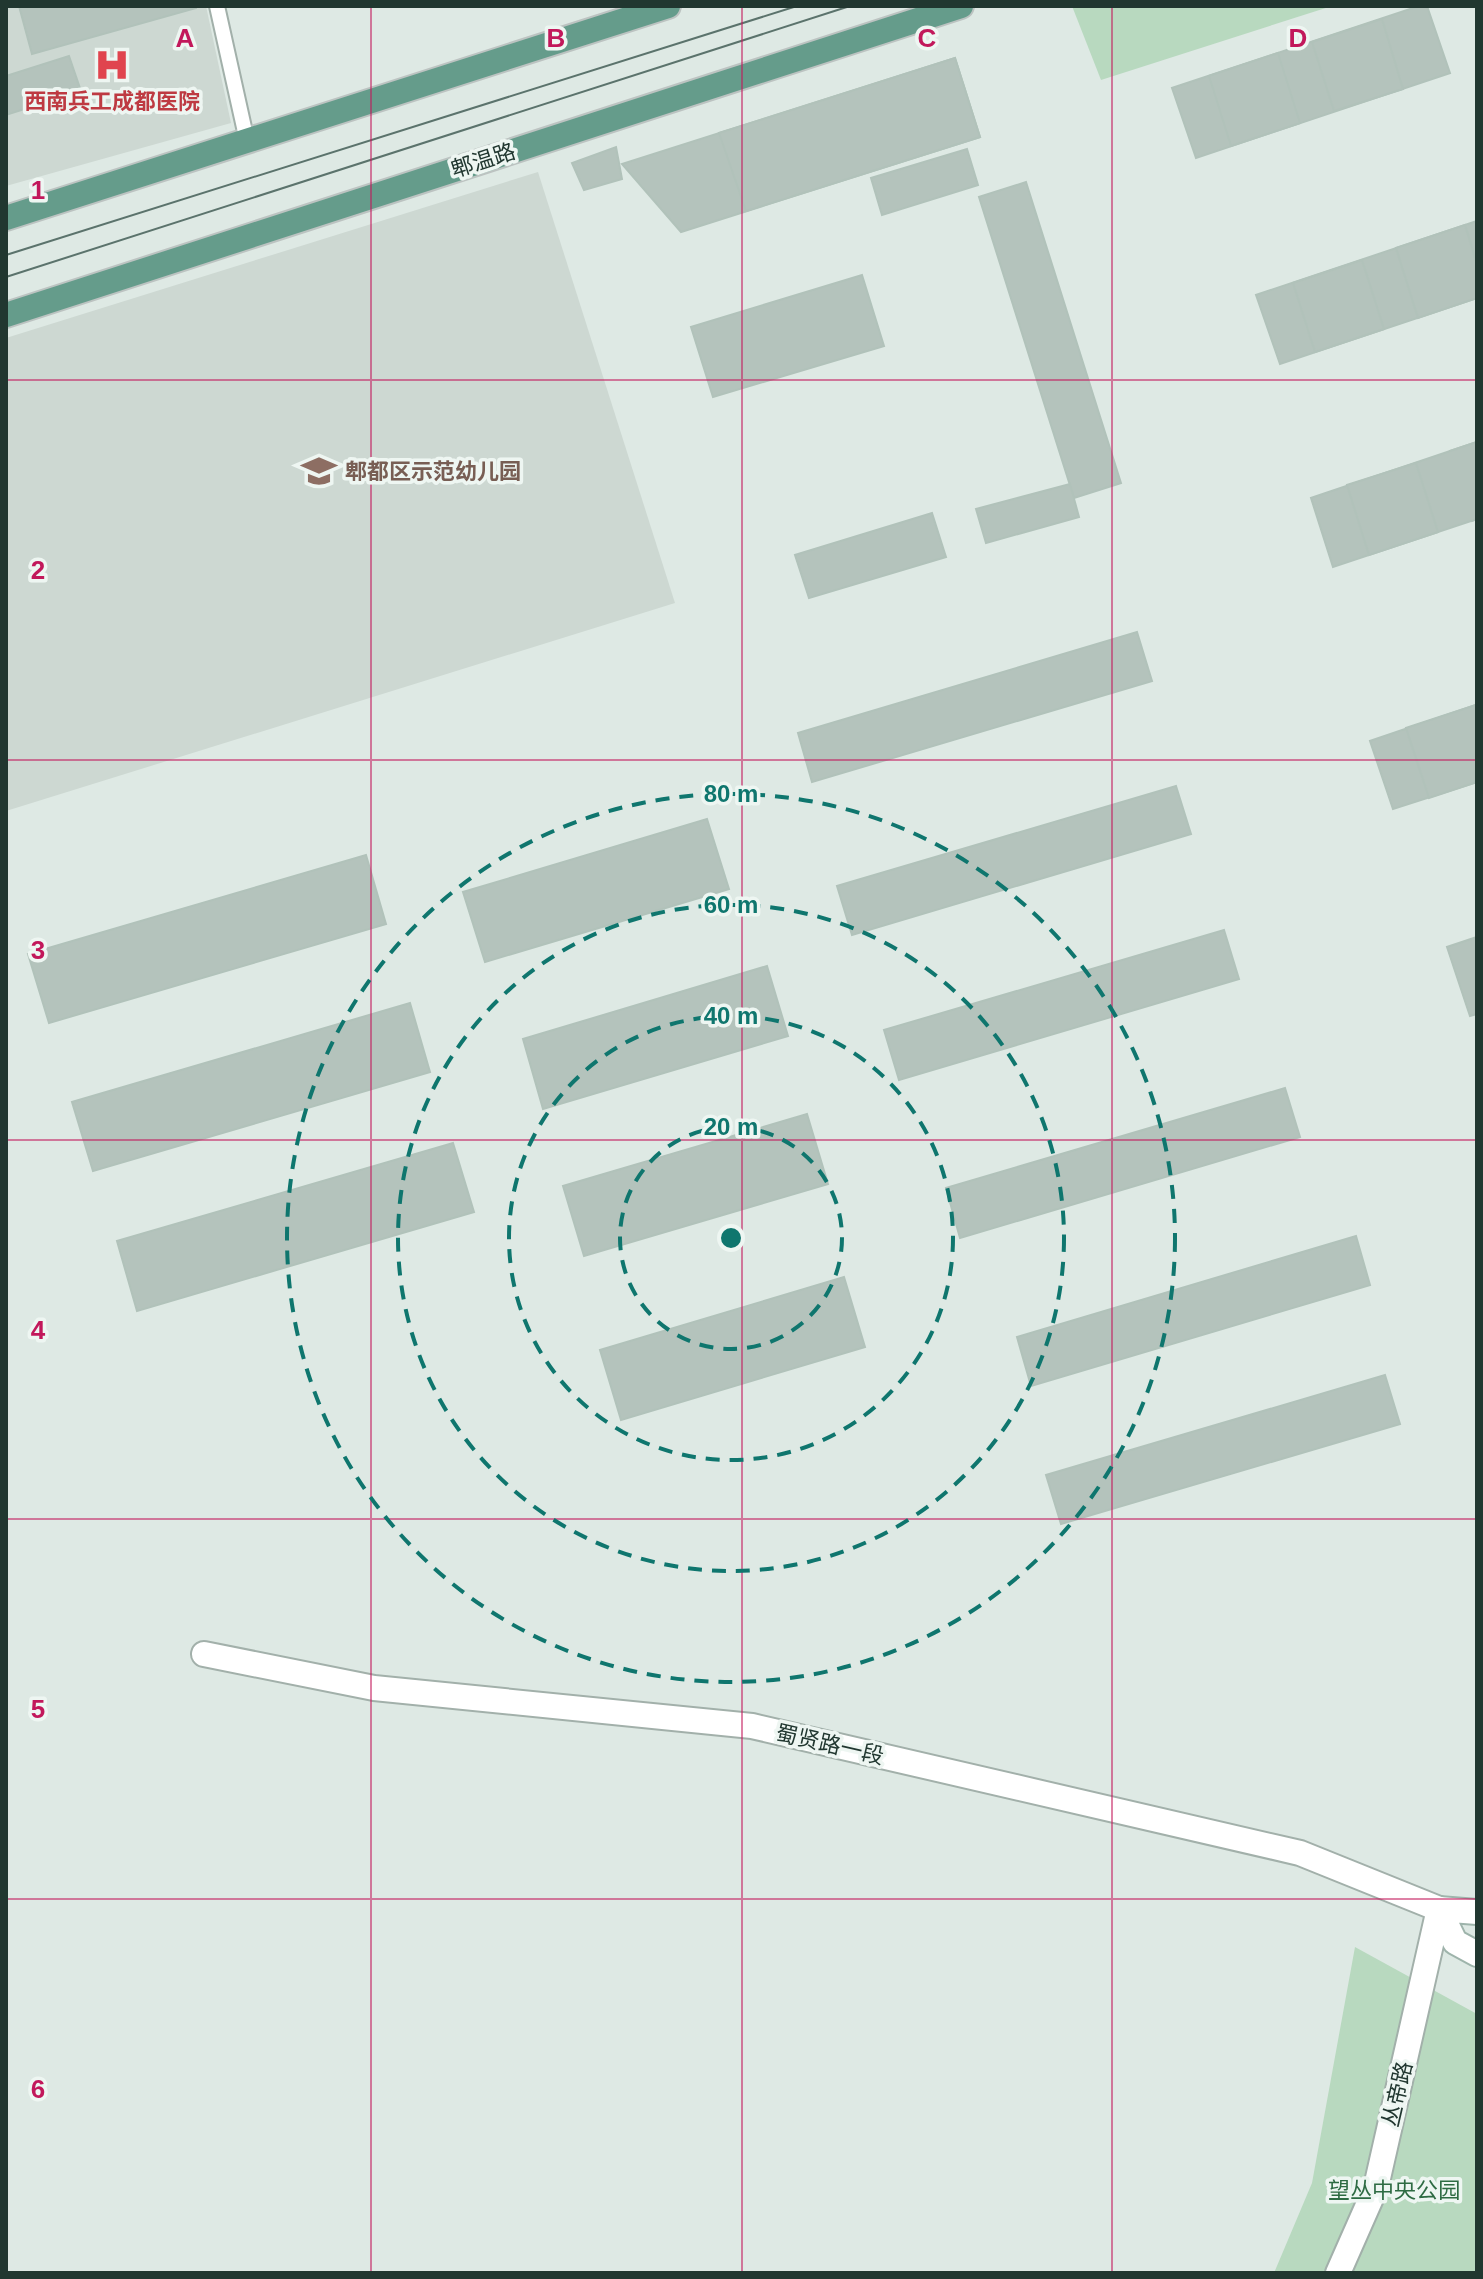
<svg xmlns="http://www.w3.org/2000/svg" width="1483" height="2279" viewBox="0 0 1483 2279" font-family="Arial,'Noto Sans SC',sans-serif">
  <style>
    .built { fill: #cdd8d2 }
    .green { fill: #b8d9bf }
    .building { fill: #b4c3bc; stroke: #b1c2ba; stroke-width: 2 }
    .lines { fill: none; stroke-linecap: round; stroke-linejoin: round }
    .lane-casing { stroke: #a2b0aa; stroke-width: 18 }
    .street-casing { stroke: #a2b0aa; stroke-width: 28 }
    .secondary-casing { stroke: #9eb4ab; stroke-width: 28 }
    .primary-casing { stroke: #bcc3c1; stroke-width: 28 }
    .lane { stroke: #fff; stroke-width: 14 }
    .street { stroke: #fff; stroke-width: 24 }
    .secondary { stroke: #fff; stroke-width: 24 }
    .primary { stroke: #659c8b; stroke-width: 24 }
    .tram { stroke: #5b736c; stroke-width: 2 }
    .grid { fill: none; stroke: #c2185b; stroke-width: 2; stroke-opacity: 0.55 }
    .ring { fill: none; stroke: #0f766e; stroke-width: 4; stroke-dasharray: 14 10 }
    .labels { text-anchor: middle; stroke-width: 7; stroke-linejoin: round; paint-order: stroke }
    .health-label { font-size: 22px; font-weight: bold; fill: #be3a42; stroke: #eef6f2 }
    .street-label { font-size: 22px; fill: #213730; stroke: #eef6f2 }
    .education-label { font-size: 22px; font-weight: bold; fill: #785e54; stroke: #eef6f2; text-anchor: start }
    .park-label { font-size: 22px; fill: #2e6b43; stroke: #eef6f2 }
    .grid-label { font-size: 26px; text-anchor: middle; font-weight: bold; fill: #c2185b; stroke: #eef6f2; stroke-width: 7; stroke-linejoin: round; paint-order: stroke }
    .centre { fill: #0f766e; stroke: #eef6f2; stroke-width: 4 }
    .ring-label { font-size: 24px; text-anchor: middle; font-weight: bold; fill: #0f766e; stroke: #eef6f2; stroke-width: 7; stroke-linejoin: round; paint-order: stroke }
  </style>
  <rect width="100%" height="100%" fill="#dee9e4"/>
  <g class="built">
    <polygon points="6,6 206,6 231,123 6,186"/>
    <polygon points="538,172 675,603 6,811 6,338"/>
  </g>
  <g class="green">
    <polygon points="1072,6 1332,6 1101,80"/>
    <polygon points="1355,1947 1477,2014 1477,2273 1274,2273 1312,2183"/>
  </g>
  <g class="building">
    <polygon points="19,6 196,6 196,8 32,54"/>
    <polygon points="1419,6 1427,6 1450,73 1196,158 1172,88"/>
    <polygon points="1382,19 1403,89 1334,111 1312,42"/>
    <polygon points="1278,53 1300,123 1231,146 1209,76"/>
    <polygon points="69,56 81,91 6,115 6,76"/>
    <polygon points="955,58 980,137 681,232 622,164"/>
    <polygon points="955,58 980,137 746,211 719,133"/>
    <polygon points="616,147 622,179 584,190 572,163"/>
    <polygon points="967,149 978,185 882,215 871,178"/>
    <polygon points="1026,182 1121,483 1074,498 979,197"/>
    <polygon points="1477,221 1477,298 1280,364 1256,295"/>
    <polygon points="1465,225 1477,264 1477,298 1418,318 1396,248"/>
    <polygon points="1362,260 1384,329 1315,352 1293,283"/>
    <polygon points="862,275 884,346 713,397 691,327"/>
    <polygon points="1477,442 1477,519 1472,521 1450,451"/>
    <polygon points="1477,442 1477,519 1333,567 1311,498"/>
    <polygon points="1416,463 1438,532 1369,555 1347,485"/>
    <polygon points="1070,484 1079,517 986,543 976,509"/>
    <polygon points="932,513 946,557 809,598 795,555"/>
    <polygon points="1137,632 1152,681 812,782 798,733"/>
    <polygon points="1476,705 1477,782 1393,809 1370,741"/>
    <polygon points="1476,705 1477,782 1429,798 1406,728"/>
    <polygon points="1176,786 1191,834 852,935 837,886"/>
    <polygon points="707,819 729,889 485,962 463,892"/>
    <polygon points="366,855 386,924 49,1023 28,954"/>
    <polygon points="1224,930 1239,979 899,1080 884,1030"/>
    <polygon points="1477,937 1477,1014 1470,1016 1447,947"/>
    <polygon points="767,966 788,1036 543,1109 523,1039"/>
    <polygon points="410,1003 430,1072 93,1171 72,1102"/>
    <polygon points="1285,1088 1300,1137 960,1238 946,1188"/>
    <polygon points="807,1114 828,1184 584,1256 563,1186"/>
    <polygon points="453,1143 474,1212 137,1311 117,1241"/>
    <polygon points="1356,1236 1370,1285 1031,1386 1017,1337"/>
    <polygon points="844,1277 865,1347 621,1420 600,1350"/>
    <polygon points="1385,1375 1400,1424 1061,1524 1046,1475"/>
  </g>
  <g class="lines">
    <g class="lane-casing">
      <polyline id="lane" points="217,6 247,141"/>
    </g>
    <g class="street-casing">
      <polyline id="street" points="204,1654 374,1688 752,1726 1300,1853 1439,1909 1376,2187 1338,2273"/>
    </g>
    <g class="secondary-casing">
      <polyline id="secondary" points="1477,1912 1439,1909 1455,1942 1477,1954"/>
    </g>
    <g class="primary-casing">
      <g id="primary">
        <polyline points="6,218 668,6"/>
        <polyline points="6,315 961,6"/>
      </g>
    </g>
    <use href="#lane" class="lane"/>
    <use href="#street" class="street"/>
    <use href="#secondary" class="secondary"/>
    <use href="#primary" class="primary"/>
    <g class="tram">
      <polyline points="6,255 797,6"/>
      <polyline points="6,277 850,6"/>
    </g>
  </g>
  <path class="grid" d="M371,6V2273M742,6V2273M1112,6V2273M6,380H1477M6,760H1477M6,1140H1477M6,1519H1477M6,1899H1477"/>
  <g class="ring">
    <circle cx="731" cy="1238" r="111"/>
    <circle cx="731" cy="1238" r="222"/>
    <circle cx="731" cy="1238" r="333"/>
    <circle cx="731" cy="1238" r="444"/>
  </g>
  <defs>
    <g id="hospital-bare" transform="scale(2.76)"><path d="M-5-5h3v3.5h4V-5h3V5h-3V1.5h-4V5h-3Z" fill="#e0444e" stroke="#eef6f2" stroke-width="2.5" paint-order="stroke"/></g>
    <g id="school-bare" transform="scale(2.76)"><path d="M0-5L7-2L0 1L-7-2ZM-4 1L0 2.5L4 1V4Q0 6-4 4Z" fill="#8d6e63" stroke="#eef6f2" stroke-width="2.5" paint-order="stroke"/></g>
  </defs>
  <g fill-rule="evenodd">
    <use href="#hospital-bare" x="112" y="65"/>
    <use href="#school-bare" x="319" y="471"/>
  </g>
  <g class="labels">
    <g class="health-label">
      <text x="112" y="109">西南兵工成都医院</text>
    </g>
    <g class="street-label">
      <text transform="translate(483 160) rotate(-18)" y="8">郫温路</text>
      <text transform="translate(830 1744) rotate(13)" y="8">蜀贤路一段</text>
      <text transform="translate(1397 2094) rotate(-77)" y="8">丛帝路</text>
    </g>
    <g class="education-label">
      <text x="345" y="479">郫都区示范幼儿园</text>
    </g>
    <g class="park-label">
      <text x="1394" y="2198">望丛中央公园</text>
    </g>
  </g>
  <g class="grid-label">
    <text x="185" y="47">A</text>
    <text x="556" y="47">B</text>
    <text x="927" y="47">C</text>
    <text x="1298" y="47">D</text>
    <text x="38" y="199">1</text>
    <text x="38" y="579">2</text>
    <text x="38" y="959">3</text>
    <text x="38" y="1339">4</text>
    <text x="38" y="1718">5</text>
    <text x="38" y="2098">6</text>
  </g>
  <circle cx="731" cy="1238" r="12" class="centre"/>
  <g class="ring-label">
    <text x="731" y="802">80 m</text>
    <text x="731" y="913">60 m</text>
    <text x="731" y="1024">40 m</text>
    <text x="731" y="1135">20 m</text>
  </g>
  <rect width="1483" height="2279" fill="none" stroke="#213730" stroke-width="16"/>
</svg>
